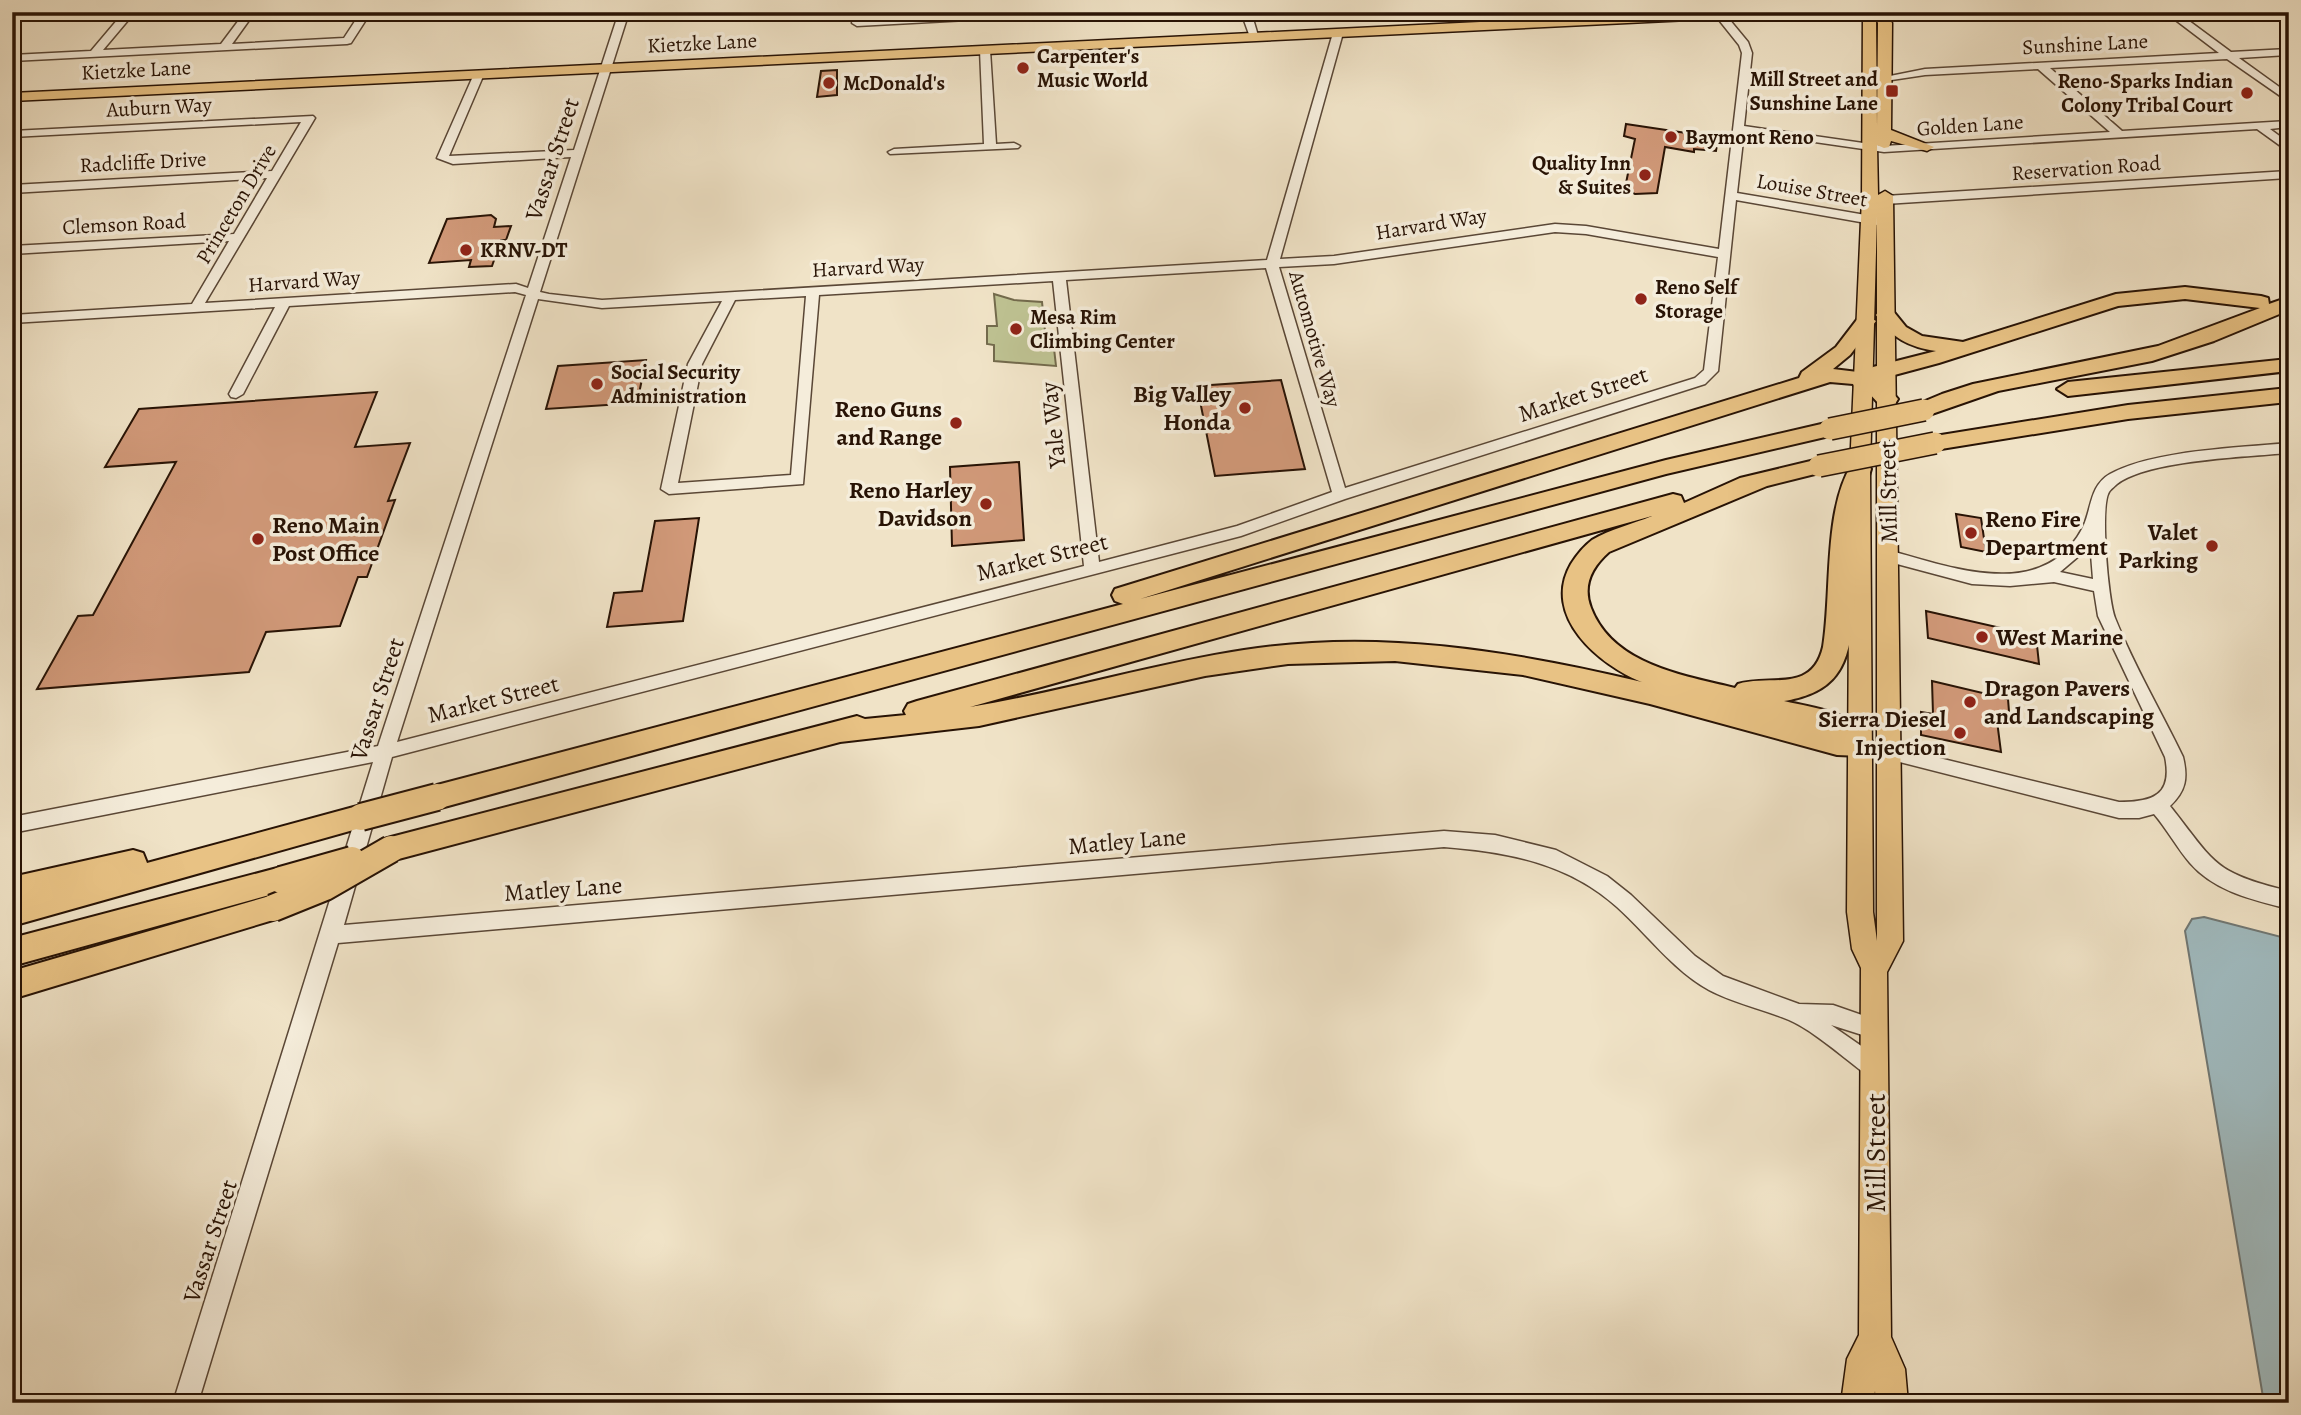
<svg xmlns="http://www.w3.org/2000/svg" width="2301" height="1415" viewBox="0 0 2301 1415" font-family="Alegreya,serif">
  <style>
    .green { fill: #bec292; stroke: #736a4c; stroke-width: 2 }
    .water { fill: #a0bbc0; stroke: #707875; stroke-width: 2 }
    .building { fill: #d19979; stroke: #281305; stroke-width: 2 }
    .lines { fill: none; stroke-linecap: round; stroke-linejoin: round }
    .minor-casing { stroke: #5a4736; stroke-width: 3 }
    .major-casing { stroke: #281305; stroke-width: 3 }
    .highway-casing { stroke: #281305; stroke-width: 4 }
    .minor { fill: #f5eddb; fill-rule: evenodd }
    .major { fill: #e8c284; fill-rule: evenodd }
    .highway { fill: #e8c284; fill-rule: evenodd }
    .highway-bridge-far1-casing { stroke: #281305; stroke-width: 24; stroke-linecap: butt }
    .highway-bridge-casing { stroke: #281305; stroke-width: 30; stroke-linecap: butt }
    .highway-bridge-far1 { stroke: #e8c284; stroke-width: 21 }
    .highway-bridge { stroke: #e8c284; stroke-width: 26 }
    .poi-dot { fill: #8f2418; stroke: #f5eddb; stroke-width: 2.5 }
    .labels { text-anchor: middle; stroke-width: 7; stroke-linejoin: round; paint-order: stroke }
    .far-street-label { font-size: 21px; fill: #281305; stroke: #f5eddb }
    .far-poi-label { font-size: 21px; font-weight: bold; fill: #281305; stroke: #f5eddb; text-anchor: start }
    .street-label { font-size: 24px; fill: #281305; stroke: #f5eddb }
    .poi-label { font-size: 24px; font-weight: bold; fill: #281305; stroke: #f5eddb; text-anchor: end }
    .near-street-label { font-size: 28px; fill: #281305; stroke: #f5eddb }
  </style>
  <rect width="100%" height="100%" fill="#f0e3c7"/>
  <filter id="stains"><feTurbulence type="fractalNoise" baseFrequency=".00286" numOctaves="4"/><feColorMatrix values="0 0 0 0 .2 0 0 0 0 .09 0 0 0 0 .02 0 0 0 .5 -.17"/></filter>
  <radialGradient id="worn" r=".72"><stop offset=".6" stop-color="#630" stop-opacity="0"/><stop offset="1" stop-color="#630" stop-opacity=".3"/></radialGradient>
  <polygon class="green" points="994,294 1014,300 1042,302 1045,331 1052,331 1056,366 994,361 994,345 987,344 987,326 997,326"/>
  <polygon class="water" points="2204,917 2289,939 2289,1403 2264,1403 2185,931 2192,919"/>
  <g class="building">
    <polygon points="837,70 837,95 817,97 821,71"/>
    <polygon points="1626,124 1713,137 1718,139 1716,151 1694,149 1694,152 1665,147 1657,193 1635,194 1625,188 1635,139 1624,136"/>
    <polygon points="491,215 496,219 494,227 511,226 506,240 501,240 492,266 469,267 471,260 429,263 447,219"/>
    <polygon points="646,360 637,403 546,409 558,366"/>
    <polygon points="1281,380 1305,469 1215,476 1197,386"/>
    <polygon points="377,392 355,447 410,443 388,501 395,500 367,577 358,577 340,626 266,632 249,672 37,689 78,616 93,615 176,462 105,467 139,409"/>
    <polygon points="1019,462 1024,540 952,546 950,467"/>
    <polygon points="1956,514 1981,518 1986,552 1961,547"/>
    <polygon points="699,518 683,621 607,627 614,593 642,591 655,521"/>
    <polygon points="1926,611 2036,636 2039,664 1928,638"/>
    <polygon points="1932,681 2008,699 2010,724 1997,721 2001,752 1921,735 1921,712 1933,714"/>
  </g>
  <g class="lines">
    <g class="minor-casing">
      <g id="minor">
        <polygon points="12,12 86,12 81,15 12,18"/>
        <polygon points="124,12 135,12 103,50 221,44 245,12 255,12 232,44 344,38 361,12 371,12 351,43 347,44 12,61 12,55 91,51"/>
        <path d="M619,12H629L540,292L549,294L602,300L1267,260L1333,33L1338,30L1343,33L1280,259L1334,256L1555,224L1586,226L1719,249L1742,53L1739,45L1715,15L1719,12L1724,13L1748,42L1752,53L1744,126L1884,146L2110,132L2038,69L1925,75L1885,81L1880,78L1925,69L2219,53L2165,12H2177L2231,52L2289,49V55L2239,58L2289,94V102L2227,59L2050,68L2122,131L2289,121V127L2270,129L2289,143V152L2257,129L1884,152L1744,132L1737,193L1883,218L1889,222L1883,226L1736,200L1718,371L1705,384L1345,499L1241,536L392,757L344,925L1444,831L1495,835L1556,850L1607,876L1631,895L1695,956L1723,976L1799,1004L1833,1005L1882,1022L1885,1029L1882,1036L1875,1039L1831,1025L1883,1061L1886,1068L1883,1075L1875,1078L1867,1075C1844,1058 1814,1031 1789,1020C1763,1009 1733,1003 1709,990C1673,970 1647,934 1617,907C1568,863 1508,852 1444,847L338,943L198,1403H173L373,762L12,833V817L378,746L526,295L515,292L289,306L243,394L236,398L231,397L229,394L275,307L12,323V315L192,304L229,241L12,254V246L234,234L267,178L12,193V185L272,171L301,122L12,137V131L313,116L315,118L205,303L516,284L528,288L571,157L453,164L437,158L474,74L479,71L484,74L449,156L574,150ZM1555,232L1586,234L1718,257L1704,370L1695,378L1345,488L1279,267L1334,264ZM1266,268L1332,492L1237,526L1099,562L1066,280ZM1053,281L1084,566L397,742L538,299L602,308L722,301L688,364L661,489L669,494L803,484L819,295ZM806,296L791,475L678,483L702,364L735,300Z"/>
        <polygon points="854,12 864,12 863,20 1000,12 1065,12 1060,15 857,26 852,23"/>
        <polygon points="1241,12 1251,12 1259,39 1250,37"/>
        <polygon points="985,47 990,50 996,144 1014,143 1020,146 1018,148 890,154 888,152 894,149 984,144 980,50"/>
        <polygon points="2289,171 2289,178 1885,204 1879,200 1885,196"/>
        <path d="M2289,443V453C2247,457 2149,460 2117,484C2115,486 2110,490 2109,492C2100,507 2108,600 2115,618C2134,666 2161,711 2183,757C2188,778 2186,791 2170,806C2215,863 2213,873 2289,891V909C2254,900 2215,892 2190,863C2177,848 2167,829 2154,814L2139,818H2119L1884,758L1881,753L1884,748L1890,746L2119,802C2153,802 2173,795 2165,757L2098,616L2094,591L2054,582L2010,586L1972,584L1882,560L1880,556L1888,550C1950,567 2042,603 2082,529C2092,510 2089,486 2110,474C2154,450 2238,448 2289,443ZM2090,542L2093,579L2060,572L2080,555Z"/>
      </g>
    </g>
    <g class="major-casing">
      <g id="major">
        <polygon points="1686,12 1778,12 1772,16 12,101 12,93"/>
        <path d="M1863,12H1885L1892,23L1891,130L1934,147L1927,151L1891,141L1889,147L1884,148L1877,145L1878,195L1885,191L1893,196L1903,941L1887,972L1891,1337L1905,1369L1908,1403H1876L1875,1391L1873,1403H1841L1847,1359L1859,1335L1861,968L1852,949L1847,912L1850,469L1862,198ZM1876,18L1878,23L1877,126ZM1877,216V941L1873,912L1870,469Z"/>
      </g>
    </g>
    <g class="highway-casing">
      <g id="highway">
        <path d="M2185,287L2261,296L2268,298L2269,304L2289,297V310L2214,341L2152,361L1998,391L1926,416L1915,409L1918,404L1942,394L1973,384L2158,346L2260,308L2185,299L2118,306L1939,363L1887,377L1882,381L1898,399L1895,404H1879L1868,392L1857,391L1853,384L1830,382L1140,599L1666,460L1830,422L1838,424L1841,429L1838,434L1666,474L437,809L427,805L423,797L427,789L437,785L1123,604L1115,601L1112,595L1115,589L1799,378L1802,372L1836,347L1859,317L1866,315L1876,321L1850,355L1833,369L1866,373L1873,367L1936,351C1909,347 1892,338 1876,315L1879,311H1893L1906,327L1922,336L1963,342L2116,294Z"/>
        <polygon points="2289,359 2289,371 2068,396 2057,389 2068,382"/>
        <polygon points="2289,388 2289,402 2128,419 1935,450 1927,448 1924,443 1927,438 1935,436 2128,405"/>
        <path d="M1819,459L1827,461L1830,466L1827,471L1767,486L1609,552C1592,567 1582,585 1591,608C1613,665 1683,675 1735,688L1738,684C1769,674 1812,694 1823,647C1832,593 1823,511 1852,464H1868L1871,469C1863,493 1859,517 1857,543C1854,580 1859,646 1836,675C1824,691 1803,698 1784,701C1817,709 1857,711 1874,745L1870,753L1861,756L1837,755L1650,704L1523,675L1395,661L1288,664L1205,676L979,726L840,742L391,861L381,858L377,849L381,840L391,837L857,716L865,719L906,715L904,711L908,704L917,701L1673,494L1681,496L1684,503L1740,478ZM1652,516C1633,524 1610,529 1592,540C1584,546 1576,556 1571,564C1541,616 1599,665 1642,682C1512,651 1379,629 1244,650C1152,664 1062,692 970,707Z"/>
        <polygon points="361,805 371,809 375,817 371,825 12,926 12,877 133,850 143,853 147,863"/>
        <polygon points="281,867 291,871 296,880 291,889 12,966 12,938"/>
        <polygon points="273,895 283,899 288,908 283,917 12,999 12,971"/>
      </g>
    </g>
    <use href="#minor" class="minor"/>
    <use href="#major" class="major"/>
    <use href="#highway" class="highway"/>
    <g class="highway-bridge-far1-casing">
      <g id="highway-bridge-far1">
        <polyline points="1830,429 1924,410"/>
        <polyline points="1819,466 1935,443"/>
      </g>
    </g>
    <g class="highway-bridge-casing">
      <g id="highway-bridge">
        <polyline points="361,817 437,797"/>
        <polyline points="281,880 352,860"/>
        <polyline points="273,908 325,887 391,849"/>
      </g>
    </g>
    <use href="#highway-bridge-far1" class="highway-bridge-far1"/>
    <use href="#highway-bridge" class="highway-bridge"/>
  </g>
  <g class="poi-dot">
    <circle cx="1023" cy="68" r="7"/>
    <circle cx="829" cy="83" r="7"/>
    <rect x="1885" y="84" width="14" height="14" rx="3.5"/>
    <circle cx="2247" cy="93" r="7"/>
    <circle cx="1671" cy="137" r="7"/>
    <circle cx="1645" cy="175" r="7"/>
    <circle cx="466" cy="250" r="7"/>
    <circle cx="1641" cy="299" r="7"/>
    <circle cx="1016" cy="329" r="7"/>
    <circle cx="597" cy="384" r="7"/>
    <circle cx="1245" cy="408" r="7"/>
    <circle cx="956" cy="423" r="7"/>
    <circle cx="986" cy="504" r="7"/>
    <circle cx="1971" cy="533" r="7"/>
    <circle cx="258" cy="539" r="7"/>
    <circle cx="2212" cy="546" r="7"/>
    <circle cx="1982" cy="637" r="7"/>
    <circle cx="1970" cy="702" r="7"/>
    <circle cx="1960" cy="733" r="7"/>
  </g>
  <g class="labels">
    <g class="far-street-label">
      <text transform="translate(702 43) rotate(-3)" y="7">Kietzke Lane</text>
      <text transform="translate(2085 44) rotate(-3)" y="7">Sunshine Lane</text>
      <text transform="translate(136 70) rotate(-3)" y="7">Kietzke Lane</text>
      <text transform="translate(159 107) rotate(-3)" y="7">Auburn Way</text>
      <text transform="translate(1970 125) rotate(-4)" y="7">Golden Lane</text>
      <text transform="translate(143 162) rotate(-3)" y="7">Radcliffe Drive</text>
      <text transform="translate(2086 168) rotate(-4)" y="7">Reservation Road</text>
      <text transform="translate(1812 190) rotate(10)" y="7">Louise Street</text>
      <text transform="translate(236 204) rotate(-59)" y="7">Princeton Drive</text>
      <text transform="translate(124 224) rotate(-3)" y="7">Clemson Road</text>
      <text transform="translate(1431 224) rotate(-9)" y="7">Harvard Way</text>
      <text transform="translate(868 267) rotate(-3)" y="7">Harvard Way</text>
      <text transform="translate(304 281) rotate(-4)" y="7">Harvard Way</text>
      <text transform="translate(1315 339) rotate(74)" y="7">Automotive Way</text>
    </g>
    <g class="far-poi-label">
      <text x="1037" y="63">Carpenter's<tspan x="1037" dy="24">Music World</tspan></text>
      <text x="1878" y="86" text-anchor="end">Mill Street and<tspan x="1878" dy="24">Sunshine Lane</tspan></text>
      <text x="2233" y="88" text-anchor="end">Reno-Sparks Indian<tspan x="2233" dy="24">Colony Tribal Court</tspan></text>
      <text x="843" y="90">McDonald's</text>
      <text x="1685" y="144">Baymont Reno</text>
      <text x="1631" y="170" text-anchor="end">Quality Inn<tspan x="1631" dy="24">&amp; Suites</tspan></text>
      <text x="480" y="257">KRNV-DT</text>
      <text x="1655" y="294">Reno Self<tspan x="1655" dy="24">Storage</tspan></text>
      <text x="1030" y="324">Mesa Rim<tspan x="1030" dy="24">Climbing Center</tspan></text>
      <text x="611" y="379">Social Security<tspan x="611" dy="24">Administration</tspan></text>
    </g>
    <g class="street-label">
      <text transform="translate(552 159) rotate(-72)" y="8">Vassar Street</text>
      <text transform="translate(1583 394) rotate(-18)" y="8">Market Street</text>
      <text transform="translate(1053 425) rotate(-96)" y="8">Yale Way</text>
      <text transform="translate(1888 492) rotate(-91)" y="8">Mill Street</text>
      <text transform="translate(1042 557) rotate(-14)" y="8">Market Street</text>
      <text transform="translate(377 699) rotate(-72)" y="8">Vassar Street</text>
      <text transform="translate(493 699) rotate(-14)" y="8">Market Street</text>
      <text transform="translate(1127 841) rotate(-5)" y="8">Matley Lane</text>
      <text transform="translate(563 889) rotate(-4)" y="8">Matley Lane</text>
      <text transform="translate(210 1241) rotate(-72)" y="8">Vassar Street</text>
    </g>
    <g class="poi-label">
      <text x="1231" y="402">Big Valley<tspan x="1231" dy="28">Honda</tspan></text>
      <text x="942" y="417">Reno Guns<tspan x="942" dy="28">and Range</tspan></text>
      <text x="972" y="498">Reno Harley<tspan x="972" dy="28">Davidson</tspan></text>
      <text x="1985" y="527" text-anchor="start">Reno Fire<tspan x="1985" dy="28">Department</tspan></text>
      <text x="272" y="533" text-anchor="start">Reno Main<tspan x="272" dy="28">Post Office</tspan></text>
      <text x="2198" y="540">Valet<tspan x="2198" dy="28">Parking</tspan></text>
      <text x="1996" y="645" text-anchor="start">West Marine</text>
      <text x="1984" y="696" text-anchor="start">Dragon Pavers<tspan x="1984" dy="28">and Landscaping</tspan></text>
      <text x="1946" y="727">Sierra Diesel<tspan x="1946" dy="28">Injection</tspan></text>
    </g>
    <g class="near-street-label">
      <text transform="translate(1875 1153) rotate(-90)" y="10">Mill Street</text>
    </g>
  </g>
  <rect width="2301" height="1415" fill="none" stroke="#f0e3c7" stroke-width="42"/>
  <rect x="14" y="14" width="2273" height="1387" fill="none" stroke="#281305" stroke-width="3.5"/>
  <rect x="21" y="21" width="2259" height="1373" fill="none" stroke="#281305" stroke-width="2"/>
  <rect width="100%" height="100%" filter="url(#stains)"/>
  <rect width="100%" height="100%" fill="url(#worn)"/>
</svg>
